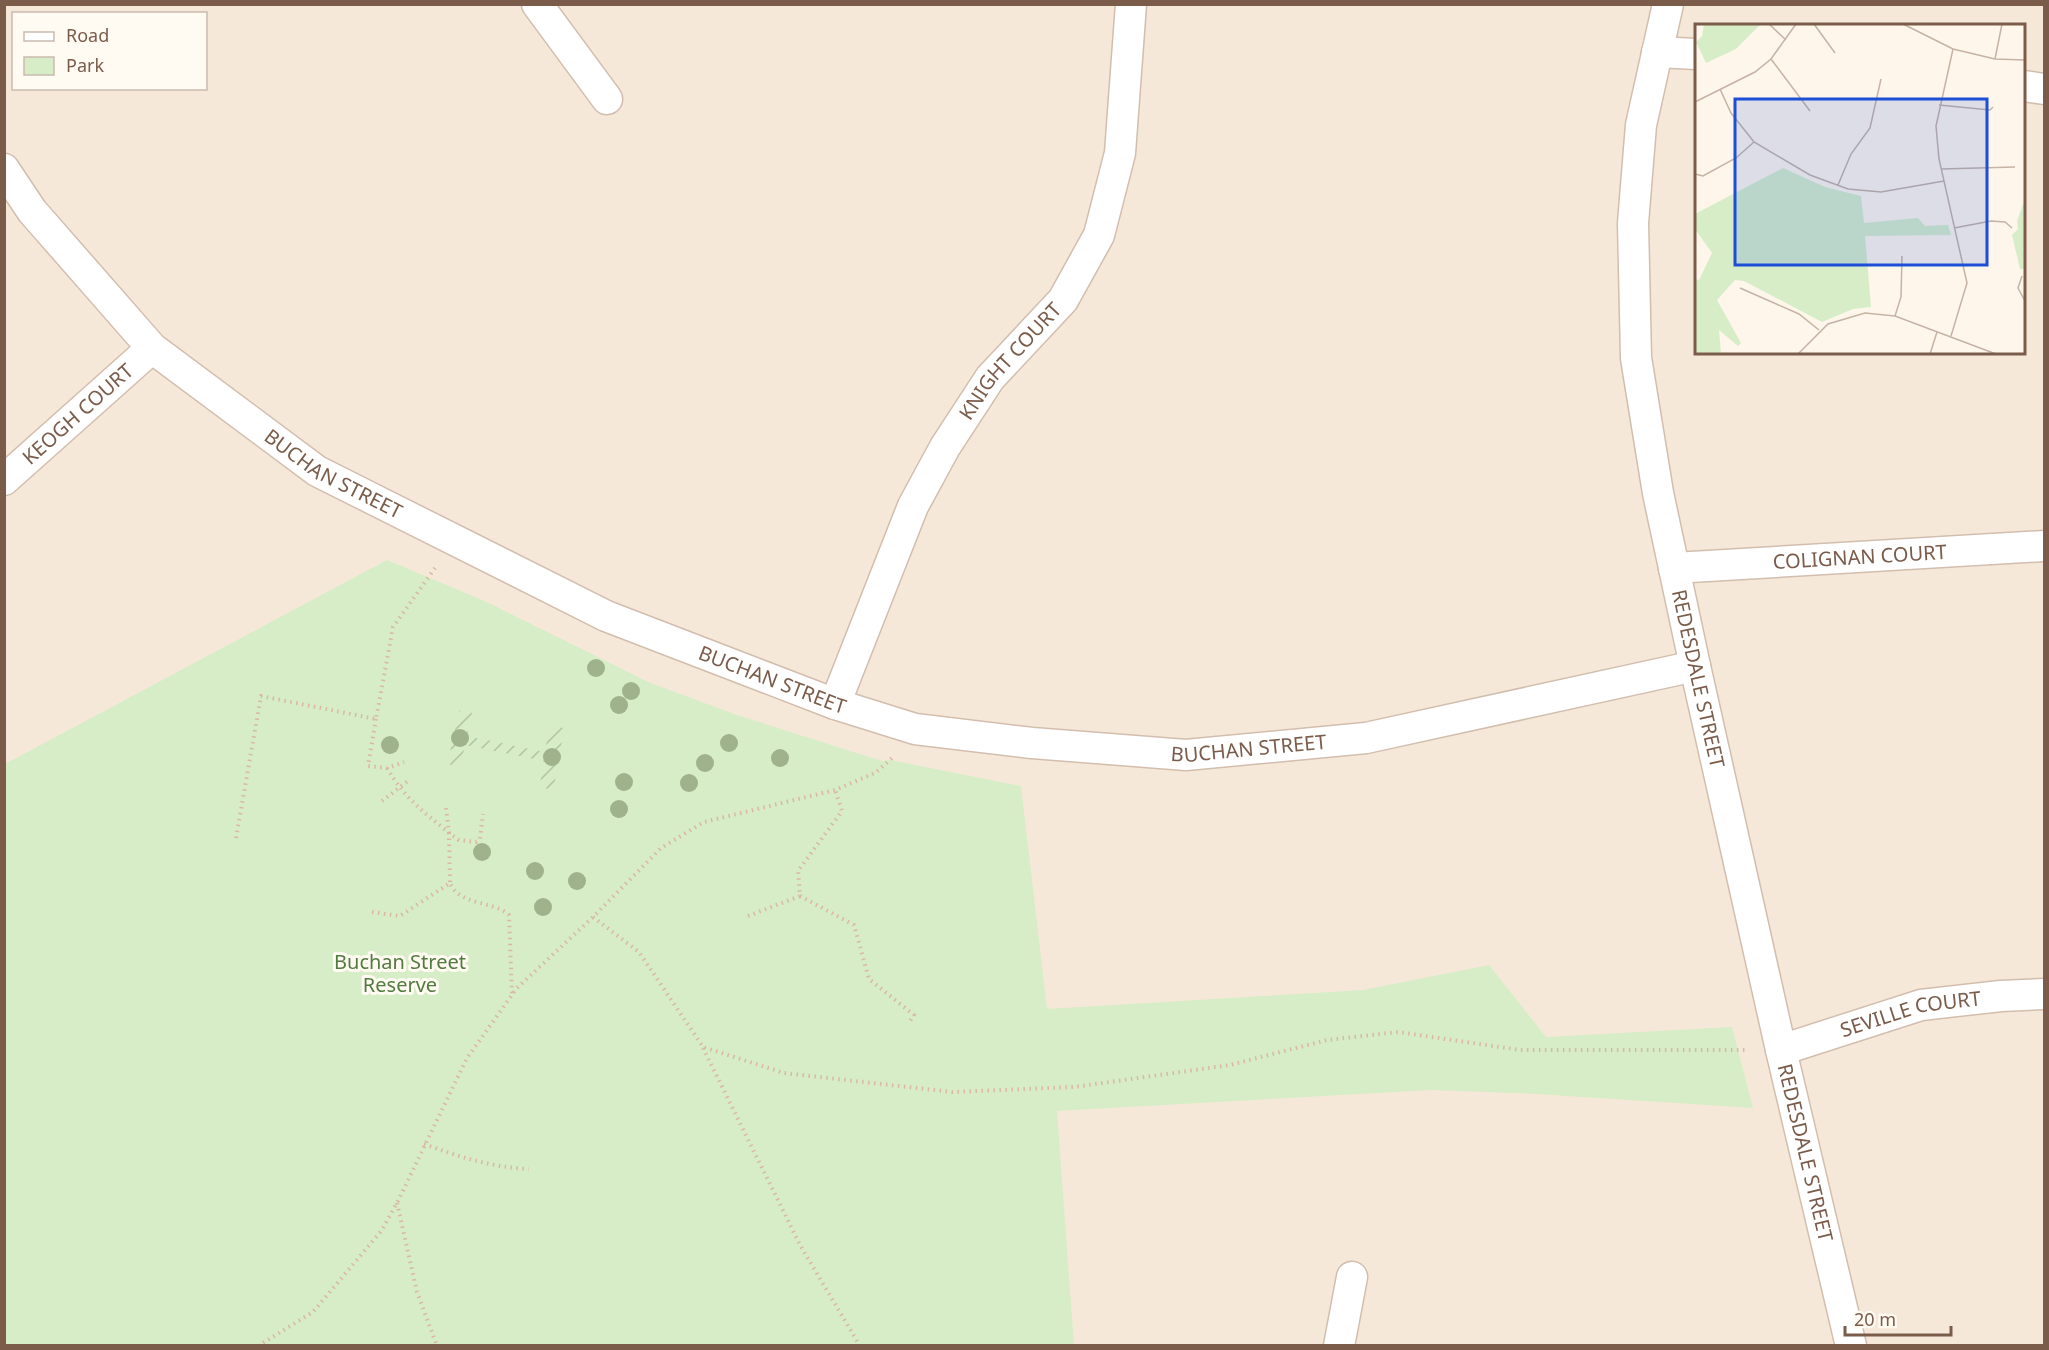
<svg xmlns="http://www.w3.org/2000/svg" width="2049" height="1350" viewBox="0 0 2049 1350" font-family="'Noto Sans',sans-serif">
  <style>
    .residential { fill: #f6e8d8; fill-rule: evenodd }
    .park { fill: #d6edc7 }
    .garden { fill: url(#garden-furrows) }
    .lines { fill: none; stroke-linecap: round; stroke-linejoin: round }
    .minor-casing { stroke: #d2beae; stroke-width: 33 }
    .path { stroke: #dbb8a2; stroke-width: 4; stroke-dasharray: 1.5 4.5; stroke-linecap: butt }
    .minor { stroke: #fff; stroke-width: 30 }
    .tree { fill: #9fb28c }
    .labels { text-anchor: middle; stroke-width: 6; stroke-linejoin: round; paint-order: stroke }
    .street-label { font-size: 20px; fill: #7b5c4b; stroke: #fffaf2 }
    .park-label { font-size: 20px; fill: #517b3f; stroke: #fffaf2 }
    .inset-road { fill: none; stroke: #c6b3a5; stroke-width: 1.5 }
    .view { fill: #1d4ed8; fill-opacity: 0.15; stroke: #1d4ed8; stroke-width: 3 }
    .inset-edge { fill: none; stroke: #7b5c4b; stroke-width: 3 }
  </style>
  <defs>
    <pattern id="garden-furrows" width="10" height="10" patternUnits="userSpaceOnUse" patternTransform="scale(1.5)"><rect width="10" height="10" fill="#d6edc7"/><path d="M-1 1l2-2M0 10L10 0M9 11l2-2" fill="none" stroke="#b3c3a4"/></pattern>
  </defs>
  <rect width="100%" height="100%" fill="#fef6ea"/>
  <path class="residential" d="M5,5H2044V1345H5ZM14,14H206V88H14ZM1696,26H2024V352H1696Z"/>
  <polygon class="park" points="387,560 487,602 648,682 734,714 882,761 890,760 1021,786 1047,1009 1363,990 1489,965 1546,1037 1732,1027 1753,1108 1536,1094 1432,1090 1057,1111 1074,1345 5,1346 5,764"/>
  <path class="garden" d="M466,709L472,713L467,736L545,752L549,727C554,725 560,725 564,729L554,786L547,789L540,784L544,761L465,745L460,768L454,769L448,762L459,711Z"/>
  <g class="lines">
    <g class="minor-casing">
      <g id="minor">
        <polyline points="537,4 607,99"/>
        <path id="s1" d="M1668,4L1641,125L1633,223L1636,358L1658,493L1695,666L1781,1050L1851,1346"/>
        <polyline points="1657,52 1696,54"/>
        <polyline points="2024,86 2044,89"/>
        <path id="s2" d="M4,169L32,211L152,348L317,471L606,616L835,704L915,729L1032,743L1186,755L1366,738L1695,666"/>
        <path id="s3" d="M4,480L152,348"/>
        <path id="s4" d="M1674,568L2044,546"/>
        <path id="s5" d="M835,704L913,506L945,447L990,378L1063,300L1099,235L1120,153L1131,4"/>
        <path id="s6" d="M1781,1050L1921,1005L2001,996L2044,994"/>
        <polyline points="1339,1346 1352,1277"/>
      </g>
    </g>
    <g class="path">
      <polyline points="376,719 368,766 387,768 404,762"/>
      <path d="M387,768C405,799 423,811 449,833L450,883"/>
      <polyline points="382,801 409,780"/>
      <polyline points="446,808 449,833 459,840 476,842 480,839 483,814"/>
      <polyline points="236,838 261,696 376,719 393,627 435,568"/>
      <polyline points="800,896 854,925 869,979 914,1015 908,1024"/>
      <path d="M372,912L400,916L450,883C460,906 492,900 509,915L512,995"/>
      <polyline points="748,916 800,896 798,871 842,811 835,790"/>
      <polyline points="593,917 639,952 703,1047 784,1073 890,1085 952,1092 1074,1087 1230,1065 1327,1040 1398,1032 1520,1050 1748,1050"/>
      <polyline points="703,1048 800,1245 860,1346"/>
      <path d="M424,1144C460,1157 490,1167 529,1169"/>
      <polyline points="397,1203 417,1292 437,1346"/>
      <polyline points="258,1346 313,1312 382,1230 397,1203 467,1058 517,988 593,917 661,848 704,822 835,790 875,773 892,758"/>
    </g>
    <use href="#minor" class="minor"/>
  </g>
  <g class="tree">
    <circle cx="596" cy="668" r="9"/>
    <circle cx="631" cy="691" r="9"/>
    <circle cx="619" cy="705" r="9"/>
    <circle cx="460" cy="738" r="9"/>
    <circle cx="729" cy="743" r="9"/>
    <circle cx="390" cy="745" r="9"/>
    <circle cx="552" cy="757" r="9"/>
    <circle cx="780" cy="758" r="9"/>
    <circle cx="705" cy="763" r="9"/>
    <circle cx="624" cy="782" r="9"/>
    <circle cx="689" cy="783" r="9"/>
    <circle cx="619" cy="809" r="9"/>
    <circle cx="482" cy="852" r="9"/>
    <circle cx="535" cy="871" r="9"/>
    <circle cx="577" cy="881" r="9"/>
    <circle cx="543" cy="907" r="9"/>
  </g>
  <g class="labels">
    <g class="street-label">
      <text dy="7" stroke="none"><textPath href="#s5" startOffset="388">KNIGHT COURT</textPath></text>
      <text dy="7" stroke="none"><textPath href="#s3" startOffset="99">KEOGH COURT</textPath></text>
      <text dy="7" stroke="none"><textPath href="#s2" startOffset="454">BUCHAN STREET</textPath></text>
      <text dy="7" stroke="none"><textPath href="#s4" startOffset="186">COLIGNAN COURT</textPath></text>
      <text dy="7" stroke="none"><textPath href="#s1" startOffset="684">REDESDALE STREET</textPath></text>
      <text dy="7" stroke="none"><textPath href="#s2" startOffset="940">BUCHAN STREET</textPath></text>
      <text dy="7" stroke="none"><textPath href="#s2" startOffset="1426">BUCHAN STREET</textPath></text>
      <text dy="7" stroke="none"><textPath href="#s6" startOffset="135">SEVILLE COURT</textPath></text>
      <text dy="7" stroke="none"><textPath href="#s1" startOffset="1170">REDESDALE STREET</textPath></text>
    </g>
    <g class="park-label">
      <text x="400" y="969">Buchan Street<tspan x="400" dy="23">Reserve</tspan></text>
    </g>
  </g>
  <g transform="translate(1695 24)">
    <rect width="330" height="330" fill="#fef6ea"/>
    <path d="M9,0H66L41,25L11,39L1,18L7,12ZM88,144L130,163L166,172L169,199L223,194L230,202L253,201L256,211L170,212L176,283L158,285L127,298L49,257L40,256L22,276L46,319L43,322L24,306L26,330H0V255L4,256L17,229L0,205V190ZM330,175V245H325L317,211L323,205L322,197Z" fill="#d6edc7"/>
    <path class="inset-road" d="M74,0L91,16M119,0L140,29M208,0L258,25L300,35L330,36M76,35L115,87M300,35L307,0M25,65L36,89L59,118L115,151L153,165L186,168L249,157M0,78L60,48L76,35L101,0M244,81L295,86L298,83M246,145L320,143M0,150L8,152L41,134L59,118M143,161L156,130L175,104L186,55M259,204L296,197L310,198L317,204M327,252L323,264L330,277M45,264L104,290L124,306M200,292L206,273L207,232M256,312L272,259L244,135L241,102L258,25M103,330L133,300L170,289L200,292L301,330M235,330L242,308"/>
    <path class="view" d="M40,75H292V241H40Z"/>
    <rect width="330" height="330" class="inset-edge"/>
  </g>
  <rect width="2049" height="1350" fill="none" stroke="#7b5c4b" stroke-width="12"/>
  <rect x="12" y="12" width="195" height="78" fill="#fffaf2" stroke="#cabbaf" stroke-width="1.5"/>
  <rect x="24" y="32" width="30" height="9" fill="#ffffff" stroke="#cabbaf" stroke-width="1.5"/>
  <text x="66" y="42" font-size="18" fill="#7b5c4b">Road</text>
  <rect x="24" y="57" width="30" height="18" fill="#d6edc7" stroke="#cabbaf" stroke-width="1.5"/>
  <text x="66" y="72" font-size="18" fill="#7b5c4b">Park</text>
  <path d="M1845 1326v9h106v-9" fill="none" stroke="#7b5c4b" stroke-width="3"/>
  <text x="1854" y="1326" font-size="18" fill="#7b5c4b" stroke="#fffaf2" stroke-width="4.5" paint-order="stroke">20 m</text>
</svg>
